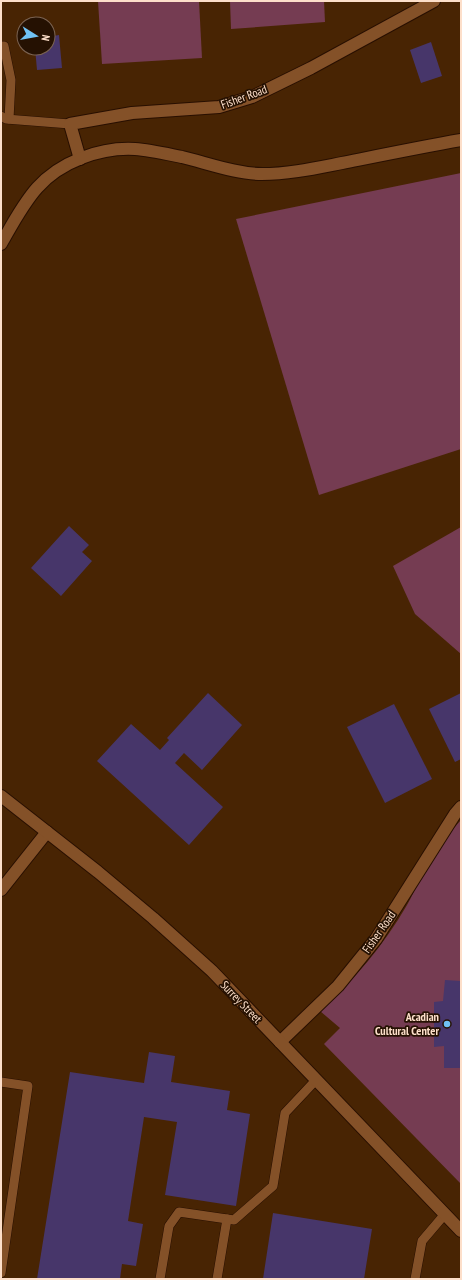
<svg xmlns="http://www.w3.org/2000/svg" width="462" height="1280" viewBox="0 0 462 1280" font-family="'PT Sans Narrow',sans-serif">
  <style>
    .green { fill: #753c52 }
    .building { fill: #47366a }
    .lines { fill: none; stroke-linecap: round; stroke-linejoin: round }
    .lane-casing { stroke: #280f00; stroke-width: 10 }
    .street-casing { stroke: #280f00; stroke-width: 14 }
    .secondary-casing { stroke: #280f00; stroke-width: 14 }
    .lane { stroke: #845128; stroke-width: 9 }
    .street { stroke: #845128; stroke-width: 12 }
    .secondary { stroke: #845128; stroke-width: 12 }
    .poi-dot { fill: #70c2f4; stroke: #251102; stroke-width: 1.5 }
    .labels { text-anchor: middle; stroke-width: 3.5; stroke-linejoin: round; paint-order: stroke }
    .street-label { font-size: 12px; fill: #fddfca; stroke: #251102 }
    .poi-label { font-size: 12px; font-weight: bold; fill: #fddfca; stroke: #251102; text-anchor: end }
  </style>
  <rect width="100%" height="100%" fill="#482403"/>
  <g class="green">
    <polygon points="98,1 199,1 202,58 102,64"/>
    <polygon points="230,1 324,1 325,22 231,29"/>
    <polygon points="461,173 461,449 319,495 236,219"/>
    <polygon points="461,527 461,654 415,614 393,566"/>
    <path d="M461,820V1184L324,1044L340,1028L320,1011C354,980 384,945 407,905C415,891 421,876 430,862C439,846 449,833 461,820Z"/>
  </g>
  <g class="building">
    <polygon points="59,35 62,68 37,70 35,48 48,48 48,37"/>
    <polygon points="431,42 442,76 421,83 410,50"/>
    <polygon points="69,526 89,545 82,552 92,561 61,596 31,568"/>
    <polygon points="208,693 242,725 202,770 184,753 175,763 223,807 189,845 97,761 131,724 160,750 169,740 167,738"/>
    <polygon points="461,693 461,759 455,762 429,709"/>
    <polygon points="394,704 432,779 385,803 347,727"/>
    <polygon points="445,980 461,981 461,1068 444,1068 444,1046 434,1047 434,1002 443,1001"/>
    <polygon points="149,1052 175,1056 171,1082 230,1091 227,1110 250,1114 236,1206 165,1195 177,1122 144,1117 128,1221 143,1224 136,1266 122,1264 120,1279 37,1279 70,1072 144,1083"/>
    <polygon points="273,1213 372,1229 364,1279 263,1279"/>
  </g>
  <g class="lines">
    <g class="lane-casing">
      <g id="lane">
        <polyline points="1,46 4,46 11,80 9,119"/>
        <polyline points="1,116 6,119 70,124"/>
        <polyline points="1,1082 28,1086 1,1273"/>
        <polyline points="160,1279 169,1226 179,1212 234,1220 273,1186 285,1113 316,1080"/>
        <polyline points="217,1279 227,1219"/>
        <polyline points="415,1279 422,1241 445,1214"/>
      </g>
    </g>
    <g class="street-casing">
      <g id="street">
        <polyline points="80,159 70,124 132,113 219,107 252,97 311,68 434,1"/>
        <path d="M1,244C12,225 22,205 37,188C60,162 100,147 135,149C150,150 167,154 182,157C207,163 237,174 262,174C289,174 316,168 342,163C382,155 421,147 461,140"/>
        <polyline points="1,890 47,832"/>
        <polyline points="280,1042 338,986 376,939 455,814 461,807"/>
      </g>
    </g>
    <g class="secondary-casing">
      <polyline id="secondary" points="1,796 98,872 153,918 212,971 461,1231"/>
    </g>
    <use href="#lane" class="lane"/>
    <use href="#street" class="street"/>
    <use href="#secondary" class="secondary"/>
  </g>
  <circle class="poi-dot" cx="447" cy="1024" r="4"/>
  <g class="labels">
    <g class="street-label">
      <text transform="translate(244 97) rotate(-20)" y="4">Fisher Road</text>
      <text transform="translate(379 932) rotate(-55)" y="4">Fisher Road</text>
      <text transform="translate(241 1002) rotate(46)" y="4">Surrey Street</text>
    </g>
    <g class="poi-label">
      <text x="439" y="1021">Acadian<tspan x="439" dy="14">Cultural Center</tspan></text>
    </g>
  </g>
  <rect width="462" height="1280" fill="none" stroke="#fddfca" stroke-width="4"/>
  <g transform="translate(36 36) rotate(101)"><circle r="19" fill="#251102" stroke="#7b6352"/>
  <path d="M0-3L7 15L0 10L-7 15Z" fill="#70c2f4"/>
  <text y="-6" font-size="11" font-weight="bold" text-anchor="middle" fill="#fddfca">N</text>
  </g>
</svg>
